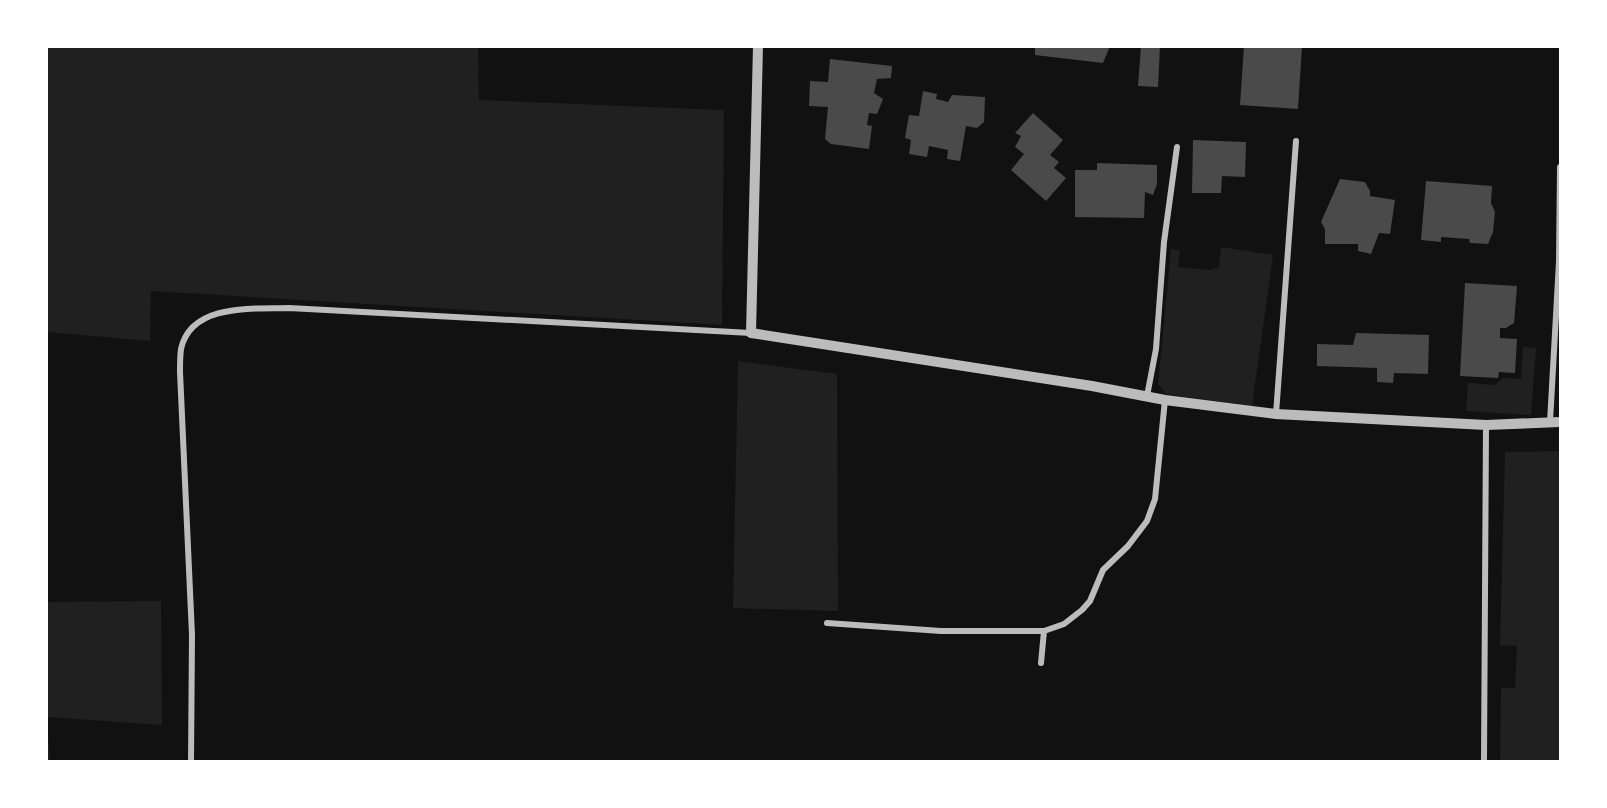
<svg xmlns="http://www.w3.org/2000/svg" width="1607" height="808" viewBox="0 0 1607 808" font-family="'Noto Sans',sans-serif">
  <style>
    .green { fill: #202020 }
    .building { fill: #4a4a4a }
    .lines { fill: none; stroke-linecap: round; stroke-linejoin: round }
    .minor { stroke: #bcbcbc; stroke-width: 6 }
    .tertiary { stroke: #bcbcbc; stroke-width: 10 }
  </style>
  <rect width="100%" height="100%" fill="#111"/>
  <g class="green">
    <polygon points="46,47 478,47 479,100 724,110 722,325 151,291 150,341 47,332"/>
    <polygon points="1221,247 1273,255 1252,406 1166,394 1158,384 1171,249 1180,250 1178,267 1210,270 1219,267"/>
    <polygon points="1523,347 1536,348 1531,415 1466,411 1468,383 1494,385 1504,378 1521,379"/>
    <polygon points="738,361 837,374 838,611 733,608"/>
    <polygon points="1560,451 1560,761 1500,761 1501,688 1515,688 1517,646 1500,645 1505,452"/>
    <polygon points="161,601 162,725 47,717 50,761 47,761 47,602"/>
  </g>
  <g class="building">
    <polygon points="1035,46 1110,46 1103,63 1035,55"/>
    <polygon points="1141,46 1160,46 1158,87 1138,86"/>
    <polygon points="1244,46 1302,46 1298,109 1240,105"/>
    <polygon points="830,59 892,66 891,78 877,79 874,93 883,99 877,114 869,113 867,125 872,126 869,149 831,144 825,139 828,107 809,106 810,81 828,82"/>
    <polygon points="923,91 937,94 936,99 948,102 952,95 985,97 984,122 977,128 966,126 960,161 947,159 948,150 929,146 927,157 909,154 911,140 905,138 909,115 919,116"/>
    <polygon points="1033,113 1063,140 1050,155 1059,162 1054,168 1066,178 1046,201 1011,170 1024,154 1015,147 1021,136 1015,133"/>
    <polygon points="1193,140 1246,142 1245,177 1222,176 1221,193 1192,193"/>
    <polygon points="1097,163 1157,165 1157,184 1153,195 1145,192 1144,218 1075,217 1075,170 1097,170"/>
    <polygon points="1340,179 1365,182 1370,191 1370,196 1395,200 1390,234 1379,233 1371,254 1358,251 1358,244 1325,244 1325,229 1321,222"/>
    <polygon points="1426,181 1492,186 1491,203 1495,212 1493,232 1488,244 1470,243 1469,239 1441,237 1441,242 1421,240"/>
    <polygon points="1465,283 1517,286 1514,323 1506,328 1500,328 1500,338 1517,339 1515,373 1499,372 1498,378 1460,376"/>
    <polygon points="1356,333 1429,335 1428,374 1394,373 1393,383 1377,382 1377,368 1317,366 1317,344 1353,345"/>
  </g>
  <g class="lines">
    <g class="minor">
      <polyline points="1147,396 1156,349 1164,242 1177,147"/>
      <polyline points="1276,414 1296,141"/>
      <polyline points="1550,422 1559,262 1560,167"/>
      <polyline points="827,623 941,631 1044,631 1064,624 1082,610 1090,601 1103,570 1128,546 1147,521 1155,499 1165,400"/>
      <polyline points="1041,663 1044,631"/>
      <path d="M191,762L192,635L180,372C180,365 180,356 181,349C191,303 254,309 289,308L751,333"/>
      <polyline points="1484,762 1486,425"/>
    </g>
    <polyline class="tertiary" points="758,46 751,333 1092,386 1165,400 1276,414 1486,425 1560,422"/>
  </g>
  <rect width="1607" height="808" fill="none" stroke="#ffffff" stroke-width="96"/>
</svg>
